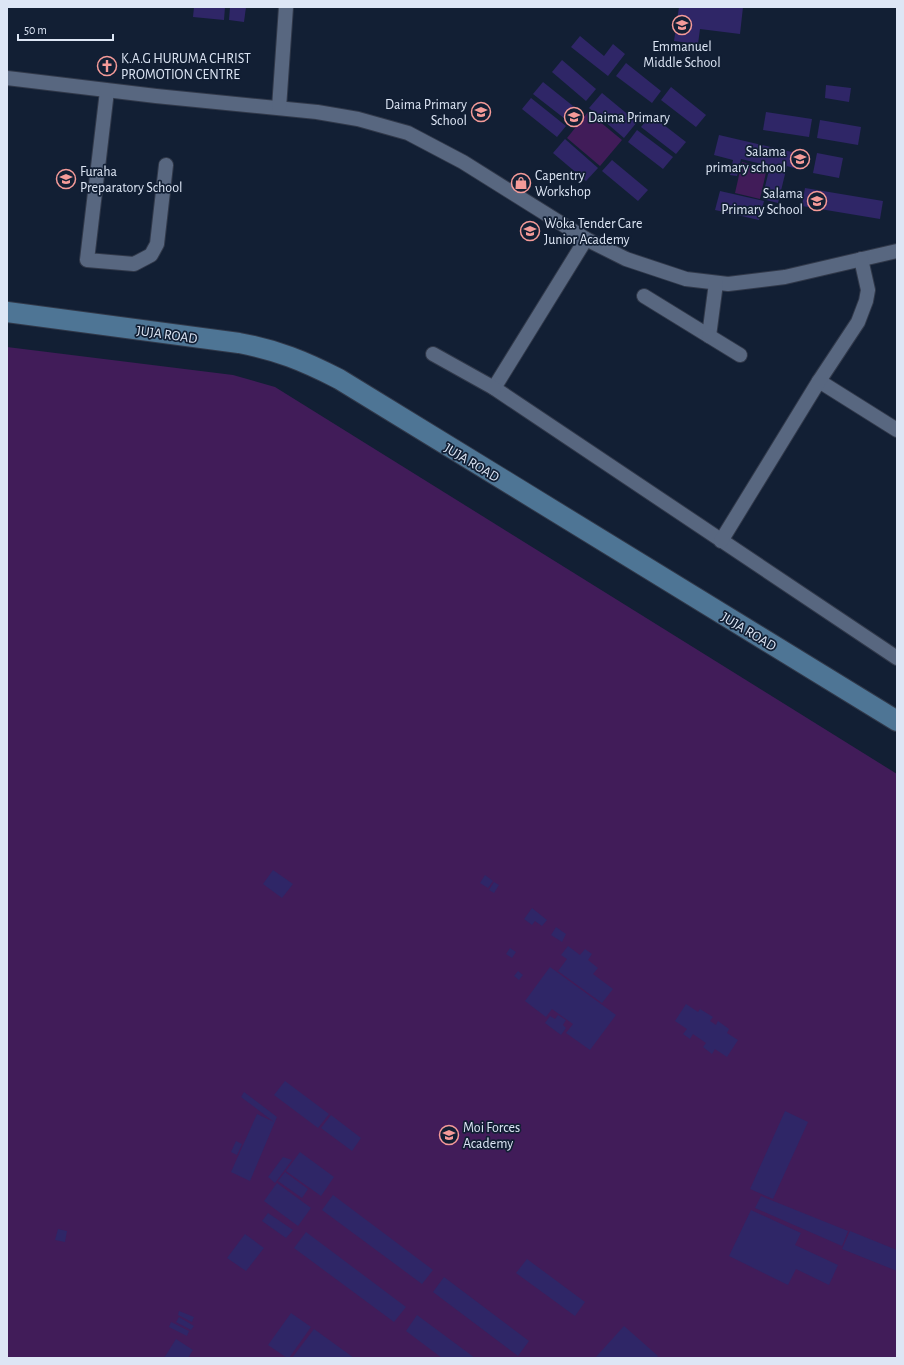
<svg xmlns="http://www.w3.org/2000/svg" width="904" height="1365" viewBox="0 0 904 1365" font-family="'Alegreya Sans',sans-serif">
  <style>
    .green { fill: #411c59 }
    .building { fill: #2f2667 }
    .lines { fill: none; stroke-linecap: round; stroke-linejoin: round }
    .minor-casing { stroke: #31394a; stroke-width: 16 }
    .secondary-casing { stroke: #31394a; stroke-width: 22 }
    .minor { stroke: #586780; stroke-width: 14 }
    .secondary { stroke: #4e7595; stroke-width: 20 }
    .labels { text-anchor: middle; stroke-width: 3.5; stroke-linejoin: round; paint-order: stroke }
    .poi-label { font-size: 14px; fill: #dde6f5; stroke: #121f34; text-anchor: start }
    .street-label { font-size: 14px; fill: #dde6f5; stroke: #121f34 }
  </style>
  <rect width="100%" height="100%" fill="#121f34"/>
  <g class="green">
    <polygon points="588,112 622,140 600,166 567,138"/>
    <polygon points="742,162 767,168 760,199 735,193"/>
    <polygon points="7,347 233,375 275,387 897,774 897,1358 7,1358"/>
  </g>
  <g class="building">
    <polygon points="194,7 225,7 224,20 193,17"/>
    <polygon points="230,7 246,7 244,22 229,20"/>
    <polygon points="679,7 743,7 740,34 700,29 698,44 674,41"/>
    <polygon points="580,36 604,56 613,44 625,54 608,76 571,47"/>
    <polygon points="562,60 596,89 586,101 552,72"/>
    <polygon points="626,63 661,91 652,103 616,76"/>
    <polygon points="543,82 578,110 569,122 533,94"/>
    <polygon points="826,85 851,88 849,102 825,98"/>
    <polygon points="671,87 706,115 696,127 661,100"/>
    <polygon points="602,93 637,122 624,138 589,108"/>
    <polygon points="531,98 566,126 557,137 522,109"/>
    <polygon points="766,112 812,119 809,137 763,130"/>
    <polygon points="651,115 686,142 676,154 641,127"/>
    <polygon points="820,120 861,127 858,145 817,138"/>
    <polygon points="637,130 673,157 663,169 628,142"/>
    <polygon points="719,135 805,155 801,170 787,166 778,203 762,199 770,166 741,159 737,176 730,175 733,160 714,155"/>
    <polygon points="565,139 598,168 586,181 553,153"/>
    <polygon points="817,153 843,158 839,178 813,173"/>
    <polygon points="612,160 648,190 638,201 602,171"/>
    <polygon points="805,188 883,201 880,219 802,206"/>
    <polygon points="720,191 764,201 759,220 715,210"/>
    <polygon points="273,870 293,884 282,898 263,884"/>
    <polygon points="485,875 493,881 488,888 480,883"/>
    <polygon points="494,882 499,885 494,893 489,890"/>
    <polygon points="532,908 547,920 542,926 535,921 532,925 524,919"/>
    <polygon points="556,927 566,934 562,942 551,935"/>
    <polygon points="568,946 580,955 585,949 592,954 588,960 598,968 593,974 613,989 602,1003 558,971 567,959 561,955"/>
    <polygon points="510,948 516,952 512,958 506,954"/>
    <polygon points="550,967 616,1015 590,1050 566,1033 573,1024 552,1009 546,1017 525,1001"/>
    <polygon points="518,971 523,975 519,980 514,976"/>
    <polygon points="686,1004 698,1012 700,1009 713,1017 710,1021 716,1025 718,1021 729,1029 727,1033 738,1040 727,1057 715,1049 712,1054 703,1047 706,1043 693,1034 690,1039 683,1034 687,1029 675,1021"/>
    <polygon points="558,1015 566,1020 563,1025 566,1028 561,1035 545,1023 550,1016 555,1019"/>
    <polygon points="285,1081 329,1114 318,1128 274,1095"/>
    <polygon points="244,1092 277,1117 250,1181 231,1172 257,1114 274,1122 241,1097"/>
    <polygon points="785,1111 808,1122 773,1199 750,1189"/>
    <polygon points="331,1115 361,1138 352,1151 321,1128"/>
    <polygon points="236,1141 242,1144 237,1155 231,1152"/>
    <polygon points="300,1152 334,1177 321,1196 286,1171"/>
    <polygon points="283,1157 292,1160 275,1183 268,1177"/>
    <polygon points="285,1172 308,1189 302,1198 278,1181"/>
    <polygon points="277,1183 311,1208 298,1226 264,1201"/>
    <polygon points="333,1195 433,1270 422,1284 322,1210"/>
    <polygon points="761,1196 848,1231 842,1246 755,1208"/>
    <polygon points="751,1210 801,1233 795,1245 838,1265 829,1285 796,1269 788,1285 729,1256"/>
    <polygon points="268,1213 293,1230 286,1238 262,1221"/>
    <polygon points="58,1229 67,1231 65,1242 55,1240"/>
    <polygon points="850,1231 897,1250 897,1271 842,1249"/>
    <polygon points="306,1232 406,1307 394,1322 294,1248"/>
    <polygon points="245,1234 264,1248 246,1271 227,1258"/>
    <polygon points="527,1259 585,1302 575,1316 516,1273"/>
    <polygon points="444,1277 529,1341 518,1356 433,1292"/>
    <polygon points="179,1311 194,1317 192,1322 178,1315"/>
    <polygon points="291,1313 311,1327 289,1358 287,1358 268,1345"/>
    <polygon points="417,1315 475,1358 442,1358 406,1331"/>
    <polygon points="179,1317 194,1326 191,1330 176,1322"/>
    <polygon points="171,1322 189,1331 187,1336 169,1327"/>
    <polygon points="624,1326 658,1356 656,1358 595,1358"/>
    <polygon points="314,1329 354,1358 292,1358"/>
    <polygon points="176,1339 193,1350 188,1358 164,1358"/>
  </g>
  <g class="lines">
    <g class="minor-casing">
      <g id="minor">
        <polyline points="7,78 156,96 317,112 358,119 408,133 463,162 586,239 626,259 686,279 728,284 785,277 897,251"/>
        <polyline points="107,91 87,260 134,264 151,255 157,244 166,165"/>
        <polyline points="279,108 286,7"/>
        <polyline points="586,239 494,388 897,658"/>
        <polyline points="644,296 709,336 716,283"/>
        <polyline points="709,336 740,355"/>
        <polyline points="433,354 494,388"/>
        <polyline points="819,381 897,430"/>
        <polyline points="721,541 819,381 858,322 866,301 868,290 861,259"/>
      </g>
    </g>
    <g class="secondary-casing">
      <path id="secondary" d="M7,312L239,343C277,350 304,361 339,379L897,721"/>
    </g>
    <use href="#minor" class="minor"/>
    <use href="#secondary" class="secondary"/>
  </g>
  <defs>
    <g id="school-ring" transform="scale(1)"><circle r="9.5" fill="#121f34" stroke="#f59b99" stroke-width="1.5"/><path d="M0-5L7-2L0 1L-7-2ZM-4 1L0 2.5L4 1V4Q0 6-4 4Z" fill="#f59b99"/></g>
    <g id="church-ring" transform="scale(1)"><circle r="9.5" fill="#121f34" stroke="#f59b99" stroke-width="1.5"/><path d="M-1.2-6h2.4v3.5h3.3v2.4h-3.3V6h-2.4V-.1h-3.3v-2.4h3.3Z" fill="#f59b99"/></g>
    <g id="shop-ring" transform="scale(1)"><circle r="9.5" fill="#121f34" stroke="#f59b99" stroke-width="1.5"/><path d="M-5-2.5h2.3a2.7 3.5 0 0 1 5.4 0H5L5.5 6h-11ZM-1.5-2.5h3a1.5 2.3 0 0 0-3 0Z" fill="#f59b99"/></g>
  </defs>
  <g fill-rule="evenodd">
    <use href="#school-ring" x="682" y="25"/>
    <use href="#church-ring" x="107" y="66"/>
    <use href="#school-ring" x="481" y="112"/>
    <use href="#school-ring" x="574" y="117"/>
    <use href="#school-ring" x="800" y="159"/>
    <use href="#school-ring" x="66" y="179"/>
    <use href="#shop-ring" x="521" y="183"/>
    <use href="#school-ring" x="817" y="201"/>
    <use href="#school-ring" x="530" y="231"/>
    <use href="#school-ring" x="449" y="1135"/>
  </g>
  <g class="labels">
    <g class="poi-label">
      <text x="682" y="51" text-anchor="middle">Emmanuel<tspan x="682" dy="16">Middle School</tspan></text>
      <text x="121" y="63">K.A.G HURUMA CHRIST<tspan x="121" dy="16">PROMOTION CENTRE</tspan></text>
      <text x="467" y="109" text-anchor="end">Daima Primary<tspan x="467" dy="16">School</tspan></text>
      <text x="588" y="122">Daima Primary</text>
      <text x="786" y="156" text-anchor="end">Salama<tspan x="786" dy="16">primary school</tspan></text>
      <text x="80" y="176">Furaha<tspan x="80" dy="16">Preparatory School</tspan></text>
      <text x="535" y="180">Capentry<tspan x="535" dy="16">Workshop</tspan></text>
      <text x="803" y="198" text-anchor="end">Salama<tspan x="803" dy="16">Primary School</tspan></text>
      <text x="544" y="228">Woka Tender Care<tspan x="544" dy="16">Junior Academy</tspan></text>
      <text x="463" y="1132">Moi Forces<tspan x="463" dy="16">Academy</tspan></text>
    </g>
    <g class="street-label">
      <text transform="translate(167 334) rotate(8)" y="5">JUJA ROAD</text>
      <text transform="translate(472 462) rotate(31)" y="5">JUJA ROAD</text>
      <text transform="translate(749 631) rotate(31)" y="5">JUJA ROAD</text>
    </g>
  </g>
  <rect width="904" height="1365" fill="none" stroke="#dde6f5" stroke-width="16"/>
  <path d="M18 34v6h95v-6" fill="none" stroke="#dde6f5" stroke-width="2"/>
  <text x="24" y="34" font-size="12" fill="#dde6f5" stroke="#121f34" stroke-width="3" paint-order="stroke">50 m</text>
</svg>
